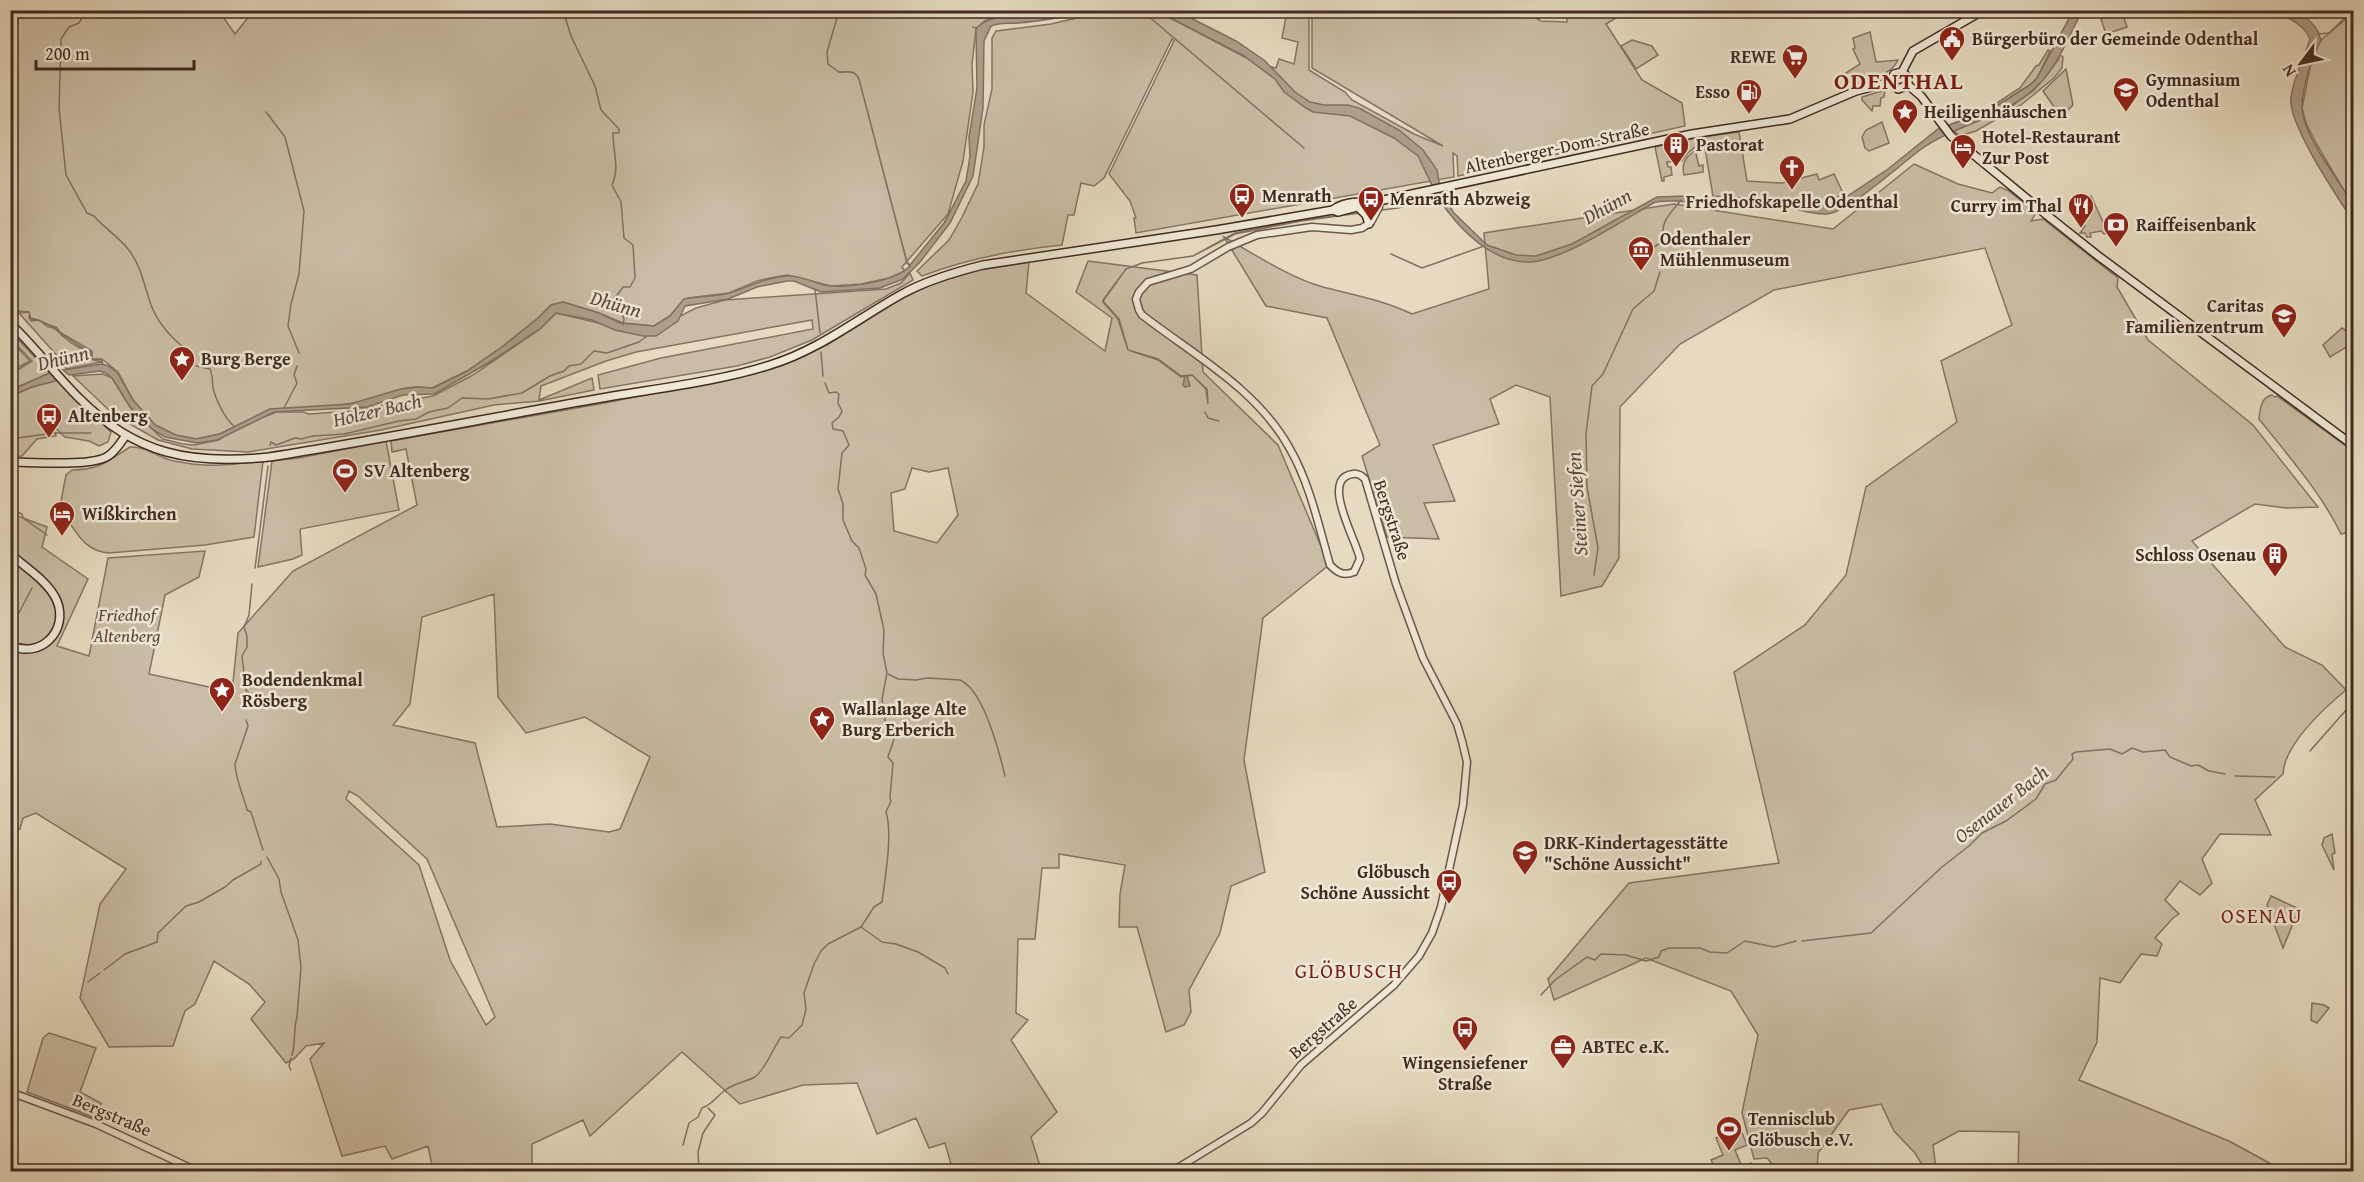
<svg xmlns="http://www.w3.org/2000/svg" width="2364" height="1182" viewBox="0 0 2364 1182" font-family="'Gentium Book Plus',serif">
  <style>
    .green { fill: #cabda5; stroke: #867463; stroke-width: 1.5; fill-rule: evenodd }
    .water { fill: #ae9f8a; stroke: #827060; stroke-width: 1.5 }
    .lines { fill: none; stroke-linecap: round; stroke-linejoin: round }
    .stream { stroke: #827060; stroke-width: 1.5 }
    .tertiary-casing { stroke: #6a5649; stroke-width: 9 }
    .secondary-casing { stroke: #412a21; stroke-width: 10 }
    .tertiary { stroke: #efe8d6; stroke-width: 6 }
    .secondary { stroke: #efe8d6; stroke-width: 7 }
    .labels { text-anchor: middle; stroke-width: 5; stroke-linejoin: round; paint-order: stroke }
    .poi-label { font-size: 18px; font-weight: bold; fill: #412a21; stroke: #efe8d6; text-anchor: start }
    .street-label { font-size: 18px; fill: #412a21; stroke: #efe8d6 }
    .park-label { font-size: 18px; font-style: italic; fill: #5c473b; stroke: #efe8d6 }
    .water-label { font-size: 20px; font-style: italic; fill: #5c473b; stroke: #efe8d6 }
    .quarter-label { font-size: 21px; letter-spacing: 1.5px; fill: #7a1f14; stroke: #efe8d6 }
    .district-label { font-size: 24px; font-weight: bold; letter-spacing: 1.5px; fill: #7a1f14; stroke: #efe8d6 }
  </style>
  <rect width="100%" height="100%" fill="#e6dbc0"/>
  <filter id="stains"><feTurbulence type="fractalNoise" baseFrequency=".00333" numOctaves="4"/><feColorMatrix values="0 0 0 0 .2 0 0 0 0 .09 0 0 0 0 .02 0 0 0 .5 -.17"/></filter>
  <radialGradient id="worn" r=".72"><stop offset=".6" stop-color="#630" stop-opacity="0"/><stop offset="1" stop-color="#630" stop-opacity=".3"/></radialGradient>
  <g class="green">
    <path d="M206,10L209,14L219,11L235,34L254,10L1048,11L987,19L976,29L972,64L973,92L963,161L948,214L902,267L905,271L889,278L861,284L831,286L787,275L770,278L757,281L729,293L688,298L681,303L670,316L654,326L623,323L599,313L563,302L551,305L538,318L502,347L467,371L432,388L417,387L401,389L360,402L328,407L270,409L220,434L196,439L175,435L155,425L133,400L118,372L102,359H92V351L61,333L56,327C46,325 40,319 30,318L29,315V318L31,321L39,320L48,327L55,328C64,339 78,348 91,353L90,359L102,362L66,369L60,359L19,313L29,312L17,311L11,306L10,11Z"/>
    <path d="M1451,10L1526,12L1541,21L1567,22L1566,12L1537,11H1627L1606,24L1642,80L1682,103L1685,126L1458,176L1457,156L1453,153L1454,177L1136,233L1134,218H1136L1130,201L1109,174L1174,41L1172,39L1104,178L1094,186L1081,183L1074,215H1068L1062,245C1014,250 968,258 922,276L917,271L949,240L961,219L978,184L984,147V125L992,89V38L996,31L1051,24L1107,11H1157L1258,64L1276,68L1279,59L1294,64L1298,42L1282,38L1287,11H1309V70L1345,92L1352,100L1414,134L1443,146L1312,68V11Z"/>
    <polygon points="2122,12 2127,27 2106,34 2101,19"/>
    <polygon points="2353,13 2353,206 2316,143 2306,123 2302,108 2312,58 2321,40"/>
    <path d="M1870,32L1876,62L1898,60C1890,77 1868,79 1851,87L1843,75L1860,64L1853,49L1855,48L1853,38Z"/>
    <polygon points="1632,40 1652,46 1658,55 1636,69 1621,46"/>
    <polygon points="2048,50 2050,51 2037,78 2030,85 1990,110 1989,108 2020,88 2036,66 2039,65"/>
    <polygon points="2060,55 2063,57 2062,68 2054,78 2021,105 1976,131 1960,136 1954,131 2013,105 2034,90 2058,60"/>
    <polygon points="2066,69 2073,105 2061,117 2043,91"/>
    <polygon points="1885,90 1884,97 1881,98 1880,106 1873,106 1872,111 1862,100 1862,97"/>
    <polygon points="1882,122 1889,143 1869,151 1865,148 1862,137 1866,130"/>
    <polygon points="1739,132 1747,181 1782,183 1817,174 1819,180 1834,174 1844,195 1818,203 1713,196 1703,137"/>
    <polygon points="1696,138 1699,144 1688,153 1682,161 1667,162 1668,167 1671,167 1672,175 1664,177 1664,181 1662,181 1655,147"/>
    <path d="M1701,146V150L1696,154L1699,166L1703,165V172L1684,175C1680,160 1690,154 1701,146Z"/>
    <path d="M1914,164L1958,184L1992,193L2000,187L2009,191L2036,213L2031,221L2043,219L2118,278L2117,287L2148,340L2253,425L2318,507L2286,508L2255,504L2192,541L2285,647L2322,665L2346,690C2324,708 2284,745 2283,774L2255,800L2271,835L2220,834L2202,859L2212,883L2200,895L2180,881L2165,900L2179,914L2173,918L2155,938L2162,944L2157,956L2141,954L2120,983L2100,978L2097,1042L2079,1080L2229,1141L2284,1171H2018L2019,1132L1959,1131L1933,1145L1936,1169L1924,1168L1915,1153L1894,1131L1881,1104L1849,1110L1818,1153L1817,1171H1778L1767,1158L1754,1159L1742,1113L1758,1035L1731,991L1646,958L1554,1000L1548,979L1629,883L1779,863L1734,672L1805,625L1846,575L1866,487L1957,422L1941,361L2012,325L1985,248L1774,290L1680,344L1620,407L1619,558L1602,586L1561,596L1550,397L1516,385L1490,399L1499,424L1433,445L1455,501L1424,503L1439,539L1387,537L1362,456L1380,445L1327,318L1266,306L1224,237C1256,255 1288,277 1323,287C1354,295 1383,300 1412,314L1489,289L1484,233L1674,204L1833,229Z"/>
    <polygon points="2091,196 2108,233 2104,234 2101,231 2090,233 2091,237 2087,237 2085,233 2080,233 2085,226 2073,216"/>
    <path d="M1088,261L1197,275L1203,372L1278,445L1329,565L1263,618L1244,760L1265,872L1231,886L1220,933L1189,990L1191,1012L1184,1025L1166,1032L1137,927H1119L1120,894L1125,865L1059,854V868H1042L1035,939H1018L1016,1013L1028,1020L1011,1040L1057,1112L1031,1137L1040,1166L1047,1165V1171H953L945,1143L929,1148L916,1118L877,1134L857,1083L803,1085L740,1104L682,1052L590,1136L583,1120L532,1144V1171L442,1172L433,1170L428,1146L392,1159L385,1146L342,1156L310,1059L324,1043L306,1046L294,1059L286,1063L251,1019L265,1002L249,984L214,961L195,1004L185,1011L173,1046L109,1047L80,998L100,904L126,869L36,813L23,818L20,829L11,827L10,513L47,527L42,547L88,579L57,646L89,656L108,558L205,551L199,577L165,595L149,674L232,692L238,633L293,571L417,505L406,449L392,452L391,441L610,402L771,369L827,345L901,299L932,284L978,270L1029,262L1026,293L1105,351L1112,318L1076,292ZM912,468L929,472L948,468L958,515L937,543L894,531L891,493L905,489ZM494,594L498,697L526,733L585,717L650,757L620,829L609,832L550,824L497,827L475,743L393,725L410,704L422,617ZM349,791L358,796L427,859L495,1017L486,1025L450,960L419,865L346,799Z"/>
    <polygon points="910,273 913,280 812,340 770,357 737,366 600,389 598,375 661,358 813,329 812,320 636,352 606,361 541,386 539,400 592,378 594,390 539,401 494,405 381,430 248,452 192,449 158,440 114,415 73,376 103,374 112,378 132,410 152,429 163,439 183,444 194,445 219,440 237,427 277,412 303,412 309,414 351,411 433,396 473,375 540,329 556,313 645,334 696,308 725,300 886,289 901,283"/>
    <polygon points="2342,328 2347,331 2353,343 2330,357 2323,345"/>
    <polygon points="10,331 50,373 11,390 11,374 32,361 11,339"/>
    <polygon points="11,341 30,361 11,371 10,371"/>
    <polygon points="57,380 111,432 108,442 99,446 89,441 65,437 53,426 56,436 37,439 22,456 11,457 11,396 32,387"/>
    <path d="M2272,395L2275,397L2277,396L2353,451V531L2341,534C2322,494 2287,454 2259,419C2260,409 2261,397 2272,395Z"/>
    <polygon points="386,441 399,510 300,529 302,555 293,559 258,567 272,461 299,458"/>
    <path d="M130,447C146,446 159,458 174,461C208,468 229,465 263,461L254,537L205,545L109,553C85,551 78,535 65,516L59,524L57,522L66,475L72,470C100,470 108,461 130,447Z"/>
    <polygon points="2332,834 2335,853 2332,854 2334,870 2322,845 2324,838"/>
    <polygon points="2271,896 2299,909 2283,948 2267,905"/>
    <polygon points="2312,1003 2324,1005 2329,1008 2317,1023 2311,1020"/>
    <polygon points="49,1033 96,1048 80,1092 101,1103 96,1118 27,1092 43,1038"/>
    <polygon points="1740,1128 1747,1145 1735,1150 1742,1167 1751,1163 1755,1171 1716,1171 1711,1160 1723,1155 1716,1138"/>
  </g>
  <g class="water">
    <path d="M839,11L827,52L828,64L839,72C848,72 854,69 859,79L907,262L910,265L944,223L966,181L970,156L969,137L977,88L976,29C989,9 1069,10 1094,11C1069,16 1044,21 1018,23C1008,24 1000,22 991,26L984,41L983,108L973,176L950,223L920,262L903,279L880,288L821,292L794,281H787L757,287L728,299L685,306L678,321L656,336H643L615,330L592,320L556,313L540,329L490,362L434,394L403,395L367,407L274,412L217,440L197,443L165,437L152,429L130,407L113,379L106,373L100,371L69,375L63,370L102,364L109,366L118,374L133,400L155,425L176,435L196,439L220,434L270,409L350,404L401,389L417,387L433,388L467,371L502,347L538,318L551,305L563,302L599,313L620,323L654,326L670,316L684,299C699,296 715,297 730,293C749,287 766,277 787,276C803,275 816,285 831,286C852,288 896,281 910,266L907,263L859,79C854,69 848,73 839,72L828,64L827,52Z"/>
    <path d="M1157,11H1177L1236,41L1264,60L1295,92L1310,102L1324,105H1348L1359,108L1399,130L1423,150L1437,170L1439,182L1453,212L1487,245L1516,255L1536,256L1572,244L1657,197L1687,196L1720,202L1770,199L1816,205L1831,206L1837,203L1888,169L1938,129L1990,110L2030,85L2037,78L2073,11H2082C2068,38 2056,71 2032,91C1999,119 1954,125 1920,150C1901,164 1847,213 1827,214C1807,215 1789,205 1769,204C1754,204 1738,206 1723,206C1700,206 1679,198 1655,202C1625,219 1564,260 1531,262C1492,264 1458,228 1439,199L1397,208L1301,221L1235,234L1193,256L1142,263L1126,269L1103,301L1119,319L1128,350L1158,359L1181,376L1192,375L1207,389L1208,404L1206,389L1192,375L1187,376L1190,386L1185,387L1183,385L1185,376L1181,377L1158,360L1128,350L1118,319L1103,302V300L1126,269L1142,263L1193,256L1235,233L1302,220L1398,208L1438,198L1418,156L1394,138L1350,116L1313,112L1306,108L1284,92L1275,79L1244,56Z"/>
    <path d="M2273,11C2295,10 2315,17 2321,40C2312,57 2302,88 2302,107C2302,127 2323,159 2334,175C2345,193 2354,200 2353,221C2338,198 2287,123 2291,97C2294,76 2304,59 2310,39C2305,24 2286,17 2273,11Z"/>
    <polygon points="52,372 59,380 32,387 11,396 11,390"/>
  </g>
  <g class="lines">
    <g class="stream">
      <path d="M563,10L571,36L595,86L601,110L619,129V133H613C613,153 620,167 612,185L621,202L624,238L633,245L635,278L630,287H623L616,297L624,319L623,325"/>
      <polyline points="1141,10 1304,148"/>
      <path d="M82,18L79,23L69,27L61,39L59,108L66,175L87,213L94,216C104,228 119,237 128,249C141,265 144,285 151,305C159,326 174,341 192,354"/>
      <polyline points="973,27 977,28"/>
      <polyline points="2318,34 2329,33 2353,10"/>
      <polyline points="266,112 285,137 304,211 299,274 291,304 288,326 299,353"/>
      <path d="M1654,247L1665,240C1658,223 1671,213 1681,200"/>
      <polyline points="1391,254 1422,268 1484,246"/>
      <polyline points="815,289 820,333"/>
      <path d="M20,312H29L31,319C51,320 70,344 91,352V359L102,360L103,365"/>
      <polyline points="821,352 823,376"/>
      <path d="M196,366L210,369C213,376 212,381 213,388C216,400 225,419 234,426"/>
      <polyline points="284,408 297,383 294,375 297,366"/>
      <polyline points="1205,412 1208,418 1219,421"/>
      <polyline points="10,439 54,433 91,433"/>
      <polyline points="270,445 271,442 276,445 295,438 301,439 313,436 344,434 399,421 416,419 429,412 448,408 462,398 488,399 522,393 550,376 564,371 569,366 581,364 594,351 607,353 639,342 646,337"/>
      <polyline points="10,509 22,514 23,518 47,535"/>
      <polyline points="255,568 268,466"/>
      <polyline points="1594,575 1598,548 1587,487 1586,434 1592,386 1603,374 1633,309 1654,291 1660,272"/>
      <polyline points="252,584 249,615 244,627 247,636 247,647 242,656 246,690 252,697"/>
      <polyline points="14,622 32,588"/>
      <path d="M888,674L898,679L916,680L927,678L960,680C983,690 999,751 1005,776"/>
      <path d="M246,720L248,726L235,764C236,781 243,794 247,810L251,812L263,850"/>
      <polyline points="2310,751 2354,701"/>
      <polyline points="2235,776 2275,777"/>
      <path d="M267,857L279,879L281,892L298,940L301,967L297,1017C293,1030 296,1042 292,1055"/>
      <polyline points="861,927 882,942 896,944 918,952 945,968 948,974"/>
      <polyline points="1802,941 1871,933 1942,867 1969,846 1982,833 2006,821 2036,799 2045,784 2056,780 2073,759 2072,754 2076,752 2110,749 2122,754 2132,748 2143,752 2165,750 2170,757 2191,766 2198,765 2209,771 2225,774"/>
      <polyline points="104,970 125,954 157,942 158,933 186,906 199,902 225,887 233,880 261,864 261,861"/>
      <polyline points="88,982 100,973"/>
      <polyline points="1541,995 1555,980 1587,957 1595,960 1601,954 1626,955 1646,961 1659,957 1661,951 1669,948 1700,948 1710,952 1727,953 1745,941 1774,947 1796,941"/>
      <polyline points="291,1070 289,1066 291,1058"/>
      <path d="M683,1145L689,1123L698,1117L702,1108C712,1105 716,1097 724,1091C733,1083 746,1082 755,1077C765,1070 773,1048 781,1037L789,1038L802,1025L806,1009L804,993L814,964L821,951L828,944L861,927L874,907L882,902C885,879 893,833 886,812L891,801L890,798L893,763L888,757L895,736L886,727L882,699L887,673L883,653L884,630L876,594L865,575L866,569L859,548L852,541L843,520V504L838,489L842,453L849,445L843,431L833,429L832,423L839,417L842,411L838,403L839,394L836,392L829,393L825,383"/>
      <polyline points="699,1172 698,1152 703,1133 715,1115 708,1108"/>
    </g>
    <g class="tertiary-casing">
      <g id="tertiary">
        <polyline points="10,1092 96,1124 199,1172"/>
        <path d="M1171,1172L1251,1123L1262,1113L1301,1065L1394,985L1419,956L1432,933L1441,907L1463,805L1467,762L1462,741L1457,724L1423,658L1396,584L1365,479C1361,475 1358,473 1353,474C1319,478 1357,541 1360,559L1354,572C1343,576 1338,573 1330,565C1319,527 1310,484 1290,449C1258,390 1194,355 1142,315L1139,310L1136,299L1139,292L1148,282L1191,269L1228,247L1257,235L1312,227L1351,230L1362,228L1371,222L1379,207V201"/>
      </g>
    </g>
    <g class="secondary-casing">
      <g id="secondary">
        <polyline points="1902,72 1913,51 1984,10"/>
        <polyline points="1902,72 1908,77 1908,85"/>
        <polyline points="1891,82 1898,89 1908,85"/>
        <polyline points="1891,82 1894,74 1902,72"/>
        <polyline points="1908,85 1921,96 1951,136 2043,212 2097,255 2354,446"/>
        <polyline points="1359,208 1366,215 1369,224"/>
        <path d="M1333,210C1340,204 1357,200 1366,204"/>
        <path d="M10,323C35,347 55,374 79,398C136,455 191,465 269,457C378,440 487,418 596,399C651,389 717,382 770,365C819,350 857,319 902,294C927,280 955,272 983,265L1216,230L1333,210L1338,212L1379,201L1692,134L1790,119L1856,91L1891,82"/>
        <path d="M10,462C31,462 93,467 108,456C116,451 121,442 126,435"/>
        <path d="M10,554C25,567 49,582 57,601C69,631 40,660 10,645"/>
      </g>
    </g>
    <use href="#tertiary" class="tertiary"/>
    <use href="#secondary" class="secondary"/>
  </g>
  <defs>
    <g id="civic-pin" transform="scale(1.35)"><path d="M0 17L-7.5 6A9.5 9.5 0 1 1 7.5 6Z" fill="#8f2418" stroke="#efe8d6"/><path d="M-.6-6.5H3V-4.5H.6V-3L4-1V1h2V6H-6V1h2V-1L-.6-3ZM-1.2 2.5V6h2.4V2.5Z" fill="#fff"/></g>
    <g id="supermarket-pin" transform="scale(1.35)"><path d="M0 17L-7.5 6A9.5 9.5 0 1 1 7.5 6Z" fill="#8f2418" stroke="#efe8d6"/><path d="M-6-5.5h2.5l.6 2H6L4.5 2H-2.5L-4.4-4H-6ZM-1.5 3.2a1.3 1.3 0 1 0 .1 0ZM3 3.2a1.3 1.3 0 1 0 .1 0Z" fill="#fff"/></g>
    <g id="school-pin" transform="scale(1.35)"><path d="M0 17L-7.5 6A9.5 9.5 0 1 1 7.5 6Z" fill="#8f2418" stroke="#efe8d6"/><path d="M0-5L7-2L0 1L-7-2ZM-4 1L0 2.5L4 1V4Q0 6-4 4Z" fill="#fff"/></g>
    <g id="fuel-pin" transform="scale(1.35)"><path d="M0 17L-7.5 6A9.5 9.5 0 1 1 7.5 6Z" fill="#8f2418" stroke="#efe8d6"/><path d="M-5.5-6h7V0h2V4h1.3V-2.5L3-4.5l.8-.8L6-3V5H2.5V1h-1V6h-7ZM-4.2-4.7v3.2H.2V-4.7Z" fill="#fff"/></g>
    <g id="sight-pin" transform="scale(1.35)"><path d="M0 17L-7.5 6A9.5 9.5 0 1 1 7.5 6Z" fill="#8f2418" stroke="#efe8d6"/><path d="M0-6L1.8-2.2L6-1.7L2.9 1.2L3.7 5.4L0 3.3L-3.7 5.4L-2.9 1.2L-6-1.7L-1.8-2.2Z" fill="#fff"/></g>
    <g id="building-pin" transform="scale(1.35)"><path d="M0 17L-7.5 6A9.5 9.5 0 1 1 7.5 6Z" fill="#8f2418" stroke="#efe8d6"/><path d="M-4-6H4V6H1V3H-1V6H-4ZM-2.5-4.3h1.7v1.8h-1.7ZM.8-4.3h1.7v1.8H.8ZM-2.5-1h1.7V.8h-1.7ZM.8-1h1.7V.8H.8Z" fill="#fff"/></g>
    <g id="hotel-pin" transform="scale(1.35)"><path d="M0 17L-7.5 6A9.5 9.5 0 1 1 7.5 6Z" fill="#8f2418" stroke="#efe8d6"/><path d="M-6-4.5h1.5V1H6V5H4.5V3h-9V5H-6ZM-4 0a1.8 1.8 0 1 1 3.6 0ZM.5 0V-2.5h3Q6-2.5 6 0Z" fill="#fff"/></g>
    <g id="church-pin" transform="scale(1.35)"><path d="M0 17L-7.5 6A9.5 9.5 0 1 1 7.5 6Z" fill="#8f2418" stroke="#efe8d6"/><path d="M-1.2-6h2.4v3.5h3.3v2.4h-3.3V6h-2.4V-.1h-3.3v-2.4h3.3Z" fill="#fff"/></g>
    <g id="bus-pin" transform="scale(1.35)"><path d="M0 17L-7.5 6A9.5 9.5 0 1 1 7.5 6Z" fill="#8f2418" stroke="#efe8d6"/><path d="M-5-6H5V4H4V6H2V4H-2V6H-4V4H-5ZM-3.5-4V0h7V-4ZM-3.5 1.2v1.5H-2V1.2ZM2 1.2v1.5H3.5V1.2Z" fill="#fff"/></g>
    <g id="restaurant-pin" transform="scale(1.35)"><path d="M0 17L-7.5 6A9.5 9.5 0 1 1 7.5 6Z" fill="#8f2418" stroke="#efe8d6"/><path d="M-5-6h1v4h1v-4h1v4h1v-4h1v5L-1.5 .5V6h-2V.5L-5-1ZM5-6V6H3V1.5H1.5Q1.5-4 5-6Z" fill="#fff"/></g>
    <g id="bank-pin" transform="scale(1.35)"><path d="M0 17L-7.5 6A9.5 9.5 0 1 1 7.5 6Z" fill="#8f2418" stroke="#efe8d6"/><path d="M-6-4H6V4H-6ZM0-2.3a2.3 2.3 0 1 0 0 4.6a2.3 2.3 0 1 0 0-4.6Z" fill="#fff"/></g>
    <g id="museum-pin" transform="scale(1.35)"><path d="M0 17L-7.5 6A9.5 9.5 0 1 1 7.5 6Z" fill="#8f2418" stroke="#efe8d6"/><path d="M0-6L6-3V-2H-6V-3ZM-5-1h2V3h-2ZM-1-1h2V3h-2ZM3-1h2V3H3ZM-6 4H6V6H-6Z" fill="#fff"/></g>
    <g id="stadium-pin" transform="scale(1.35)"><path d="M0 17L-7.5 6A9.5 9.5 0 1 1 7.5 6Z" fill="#8f2418" stroke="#efe8d6"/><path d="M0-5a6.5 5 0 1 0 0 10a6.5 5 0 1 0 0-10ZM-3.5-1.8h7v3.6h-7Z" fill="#fff"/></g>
    <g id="office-pin" transform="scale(1.35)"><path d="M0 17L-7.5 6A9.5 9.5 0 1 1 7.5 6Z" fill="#8f2418" stroke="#efe8d6"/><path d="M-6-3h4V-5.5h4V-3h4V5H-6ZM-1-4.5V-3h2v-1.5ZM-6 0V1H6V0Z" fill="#fff"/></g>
  </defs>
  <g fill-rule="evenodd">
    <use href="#civic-pin" x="1952" y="39"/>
    <use href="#supermarket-pin" x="1795" y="57"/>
    <use href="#school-pin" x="2126" y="90"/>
    <use href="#fuel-pin" x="1749" y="92"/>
    <use href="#sight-pin" x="1905" y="112"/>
    <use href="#building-pin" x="1676" y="145"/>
    <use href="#hotel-pin" x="1963" y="147"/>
    <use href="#church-pin" x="1792" y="168"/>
    <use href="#bus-pin" x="1242" y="196"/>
    <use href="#bus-pin" x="1371" y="199"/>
    <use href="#restaurant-pin" x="2081" y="206"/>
    <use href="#bank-pin" x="2116" y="225"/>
    <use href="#museum-pin" x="1641" y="249"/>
    <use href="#school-pin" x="2284" y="316"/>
    <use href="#sight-pin" x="182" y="359"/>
    <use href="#bus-pin" x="49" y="416"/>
    <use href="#stadium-pin" x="345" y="471"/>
    <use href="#hotel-pin" x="62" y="514"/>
    <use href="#building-pin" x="2275" y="555"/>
    <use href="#sight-pin" x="222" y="690"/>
    <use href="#sight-pin" x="822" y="719"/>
    <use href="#school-pin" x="1525" y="853"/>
    <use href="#bus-pin" x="1449" y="882"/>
    <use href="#bus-pin" x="1465" y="1029"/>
    <use href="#office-pin" x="1563" y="1047"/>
    <use href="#stadium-pin" x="1729" y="1129"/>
  </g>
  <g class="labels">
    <g class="poi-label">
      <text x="1972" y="45">Bürgerbüro der Gemeinde Odenthal</text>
      <text x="1776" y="63" text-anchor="end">REWE</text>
      <text x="2146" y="86">Gymnasium<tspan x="2146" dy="21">Odenthal</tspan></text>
      <text x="1730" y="98" text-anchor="end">Esso</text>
      <text x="1924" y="118">Heiligenhäuschen</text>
      <text x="1982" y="143">Hotel-Restaurant<tspan x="1982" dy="21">Zur Post</tspan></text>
      <text x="1696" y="151">Pastorat</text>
      <text x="1262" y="202">Menrath</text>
      <text x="1390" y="205">Menrath Abzweig</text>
      <text x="1792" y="208" text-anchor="middle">Friedhofskapelle Odenthal</text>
      <text x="2062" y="212" text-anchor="end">Curry im Thal</text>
      <text x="2136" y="231">Raiffeisenbank</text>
      <text x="1660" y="245">Odenthaler<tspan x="1660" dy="21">Mühlenmuseum</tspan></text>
      <text x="2264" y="312" text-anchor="end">Caritas<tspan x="2264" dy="21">Familienzentrum</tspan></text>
      <text x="201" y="365">Burg Berge</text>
      <text x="68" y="422">Altenberg</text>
      <text x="364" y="477">SV Altenberg</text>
      <text x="82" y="520">Wißkirchen</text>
      <text x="2256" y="561" text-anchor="end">Schloss Osenau</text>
      <text x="242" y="686">Bodendenkmal<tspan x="242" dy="21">Rösberg</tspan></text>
      <text x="842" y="715">Wallanlage Alte<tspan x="842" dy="21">Burg Erberich</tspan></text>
      <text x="1544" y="849">DRK-Kindertagesstätte<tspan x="1544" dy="21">"Schöne Aussicht"</tspan></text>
      <text x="1430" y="878" text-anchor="end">Glöbusch<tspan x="1430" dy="21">Schöne Aussicht</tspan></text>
      <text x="1582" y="1053">ABTEC e.K.</text>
      <text x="1465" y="1069" text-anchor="middle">Wingensiefener<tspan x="1465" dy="21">Straße</tspan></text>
      <text x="1748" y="1125">Tennisclub<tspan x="1748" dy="21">Glöbusch e.V.</tspan></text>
    </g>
    <g class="street-label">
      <text transform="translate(1557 148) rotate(-12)" y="6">Altenberger-Dom-Straße</text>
      <text transform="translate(1392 520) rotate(72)" y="6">Bergstraße</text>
      <text transform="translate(1323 1028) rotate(-41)" y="6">Bergstraße</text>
      <text transform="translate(112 1115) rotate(23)" y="6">Bergstraße</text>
    </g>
    <g class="park-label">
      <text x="127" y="621">Friedhof<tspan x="127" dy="21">Altenberg</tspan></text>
    </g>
    <g class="water-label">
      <text transform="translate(1607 206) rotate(-29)" y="7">Dhünn</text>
      <text transform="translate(616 304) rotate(16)" y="7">Dhünn</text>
      <text transform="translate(63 358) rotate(-13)" y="7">Dhünn</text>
      <text transform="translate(377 410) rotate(-13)" y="7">Holzer Bach</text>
      <text transform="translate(1577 504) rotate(-94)" y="7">Steiner Siefen</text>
      <text transform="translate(2001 804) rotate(-38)" y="7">Osenauer Bach</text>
    </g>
    <g class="quarter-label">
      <text x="2262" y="923">OSENAU</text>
      <text x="1349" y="978">GLÖBUSCH</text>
    </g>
    <g class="district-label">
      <text x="1899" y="89">ODENTHAL</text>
    </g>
  </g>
  <rect width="2364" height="1182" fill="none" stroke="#e6dbc0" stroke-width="36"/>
  <rect x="12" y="12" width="2340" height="1158" fill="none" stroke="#412a21" stroke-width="3"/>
  <rect x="18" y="18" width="2328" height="1146" fill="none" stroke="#412a21" stroke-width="1.5"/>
  <g transform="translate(2301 63) rotate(238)" stroke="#efe8d6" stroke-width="4.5" paint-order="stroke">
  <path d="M0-4.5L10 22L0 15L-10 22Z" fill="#412a21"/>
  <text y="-9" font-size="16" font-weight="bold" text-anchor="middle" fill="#412a21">N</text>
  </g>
  <path d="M36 60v9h158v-9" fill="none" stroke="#412a21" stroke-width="3"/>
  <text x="45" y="60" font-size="18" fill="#412a21" stroke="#efe8d6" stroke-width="4.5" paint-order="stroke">200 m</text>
  <rect width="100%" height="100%" filter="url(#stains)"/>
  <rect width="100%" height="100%" fill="url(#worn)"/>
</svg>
